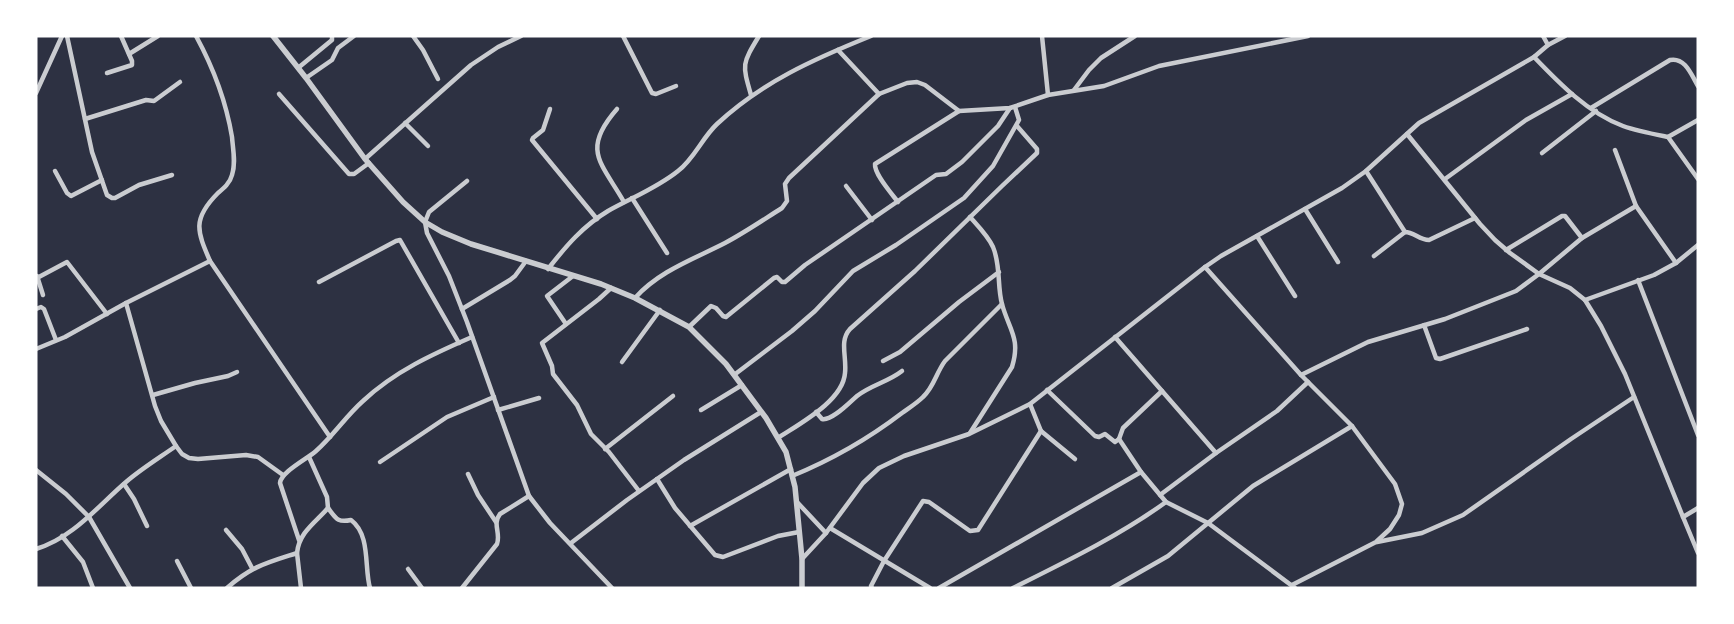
<svg xmlns="http://www.w3.org/2000/svg" width="1734" height="624" font-family="Literata,serif">
<style>
.lines{fill:none;stroke-linecap:round;stroke-linejoin:round}
.minor{stroke:#caccd0;stroke-width:4.5}
.tertiary{stroke:#caccd0;stroke-width:5.5}
</style>
<rect width="100%" height="100%" fill="#2d3142"/>
<g class="lines">
<g class="minor">
<path d="M67,36L92,152L107,195L112,198H115L139,185L172,175"/>
<path d="M196,36C214,69 226,101 232,137C233,150 236,163 232,175C230,183 224,188 218,193C192,219 197,231 210,261L330,437"/>
<path d="M413,36L423,50L438,79"/>
<path d="M623,36L652,93L656,94L676,86"/>
<path d="M1042,36L1048,95"/>
<path d="M1543,36L1548,45"/>
<path d="M838,50L879,94"/>
<path d="M129,54L158,36"/>
<path d="M1534,57C1559,83 1588,113 1623,126C1637,131 1653,134 1668,137L1698,179"/>
<path d="M298,68L332,40V36"/>
<path d="M107,73L132,65V61L121,36"/>
<path d="M306,78L332,60L338,48L354,36"/>
<path d="M1074,90L1089,70L1101,58L1135,36"/>
<path d="M36,93L62,36"/>
<path d="M279,94L349,174H354L369,163"/>
<path d="M751,95C742,64 742,64 759,36"/>
<path d="M1591,108L1670,60C1685,57 1691,74 1698,86"/>
<path d="M550,109L543,130L533,138L532,140L597,219"/>
<path d="M617,109C581,150 601,162 624,202"/>
<path d="M85,119L146,100L154,101L180,82"/>
<path d="M405,123L428,146"/>
<path d="M1407,134L1480,224L1495,240L1510,253L1539,274L1570,288L1585,300L1601,326L1625,374L1683,517"/>
<path d="M1668,137L1698,120"/>
<path d="M1615,150L1636,206L1676,263"/>
<path d="M1542,153L1596,111"/>
<path d="M365,159L471,65L498,47L521,36"/>
<path d="M55,171L67,193L71,196L102,180"/>
<path d="M1366,171L1405,232"/>
<path d="M1445,179L1526,120L1572,94"/>
<path d="M467,181L429,212L425,222L427,233L449,276L467,322L529,496L550,523L612,588"/>
<path d="M846,186L872,220"/>
<path d="M632,198L667,253"/>
<path d="M898,202C892,194 874,174 875,164L959,111"/>
<path d="M1305,209L1338,262"/>
<path d="M970,217C978,226 988,236 993,247C1001,266 997,286 1002,304C1009,330 1021,338 1012,367L970,433"/>
<path d="M1257,236L1295,296"/>
<path d="M1506,250L1562,216H1565L1582,238"/>
<path d="M1374,256L1405,232C1414,232 1419,240 1429,240L1475,218"/>
<path d="M1205,267L1301,375L1352,426L1395,484L1402,504L1399,515L1390,529L1376,542L1292,585"/>
<path d="M548,269C566,246 583,226 608,211C631,198 657,188 678,171C694,159 702,138 717,124C762,82 814,59 871,36"/>
<path d="M37,276L43,295"/>
<path d="M37,278L67,262L107,314"/>
<path d="M1638,280L1698,435"/>
<path d="M319,282L396,241L400,240L459,343"/>
<path d="M611,288L599,299L542,343L552,366L553,374L577,405L591,434L609,452L639,491"/>
<path d="M635,298C659,271 694,259 725,243C744,233 763,220 782,208L787,201L785,184L789,178L879,94L907,83L917,82L925,85L959,111L1010,108L1048,95L1104,86L1159,66L1308,36"/>
<path d="M1585,300L1654,275L1676,263L1698,245"/>
<path d="M126,303L155,406L161,421L176,446L182,454L189,458L198,459L246,455L258,457L283,475"/>
<path d="M36,309L41,307L44,309L56,340"/>
<path d="M462,309L510,280L515,276L526,261"/>
<path d="M566,324L547,296L573,276"/>
<path d="M1424,325L1436,358L1440,359L1527,329"/>
<path d="M689,327L711,306L716,308L723,316L726,317L774,278L777,277L782,282H785L805,265L936,175L946,174L962,162L998,126L1010,108"/>
<path d="M1115,337L1216,453L1160,495"/>
<path d="M36,349L65,337L126,303L210,261"/>
<path d="M883,361L900,352L959,302L999,272"/>
<path d="M622,362L660,310"/>
<path d="M734,375L792,331L815,311L853,271L896,245L964,198L993,166L1019,120L1015,107"/>
<path d="M1301,375L1368,342L1445,319L1516,291L1539,274L1582,238L1636,206"/>
<path d="M1047,390L1095,436L1099,437L1105,434L1115,442L1119,439L1141,472L1166,502L1208,523L1295,588"/>
<path d="M153,395L195,383L228,376L237,372"/>
<path d="M1030,404L1041,431L1075,459"/>
<path d="M498,410L539,398"/>
<path d="M701,410L742,385"/>
<path d="M816,412L822,419C832,421 849,403 857,396C871,385 888,382 902,371"/>
<path d="M778,438C799,424 843,401 845,373C847,357 839,341 850,329L915,271L1002,186L1037,153V149L1017,126"/>
<path d="M1119,439L1123,428L1162,391"/>
<path d="M605,449L673,396"/>
<path d="M1216,453L1277,411L1308,382"/>
<path d="M380,462L447,417L494,397"/>
<path d="M36,470L66,494L89,517L130,588"/>
<path d="M468,474L478,495L496,522"/>
<path d="M792,476C831,460 868,439 902,413C909,408 917,403 923,397C934,387 936,373 945,361L1002,304"/>
<path d="M657,479L675,508L715,555L723,557L778,536L799,532"/>
<path d="M124,484L134,499L147,526"/>
<path d="M797,502L826,533"/>
<path d="M328,508C336,518 337,523 351,520C371,535 364,568 370,588"/>
<path d="M1698,508L1683,517L1698,553"/>
<path d="M690,526L791,469"/>
<path d="M830,528L930,588"/>
<path d="M226,530L242,549L252,568"/>
<path d="M62,536L83,562L93,588"/>
<path d="M299,540L280,483C281,472 307,459 316,451C333,436 346,416 363,401C395,371 433,354 472,337"/>
<path d="M1377,542L1422,533L1463,515L1571,439L1634,397"/>
<path d="M571,543L627,500L684,460L761,412"/>
<path d="M36,549C73,538 98,506 126,482C141,469 159,458 176,446"/>
<path d="M297,553L301,588"/>
<path d="M802,559L826,533L863,483L879,468L904,456L969,434L1030,404L1205,267L1221,256L1342,188L1366,171L1419,123L1534,57L1548,45L1565,36"/>
<path d="M177,561L191,588"/>
<path d="M408,569L422,588"/>
<path d="M227,588C252,566 266,563 297,553C299,532 316,522 328,508L327,497L309,457"/>
<path d="M462,588L497,544C501,533 492,524 500,514L529,496"/>
<path d="M872,588L871,586L884,561L923,501L929,502L970,531L978,530L1041,431"/>
<path d="M939,588L1141,472"/>
<path d="M1013,588C1065,562 1119,536 1166,502"/>
<path d="M1112,588L1168,556L1253,486L1352,426"/>
</g>
<path class="tertiary" d="M273,36L306,78L365,159L403,202L425,222L442,232L471,244L601,284L635,298L689,327L726,364L766,418L786,452L795,487L802,559V588"/>
</g>
<rect width="1734" height="624" fill="none" stroke="#ffffff" stroke-width="75"/>
</svg>
